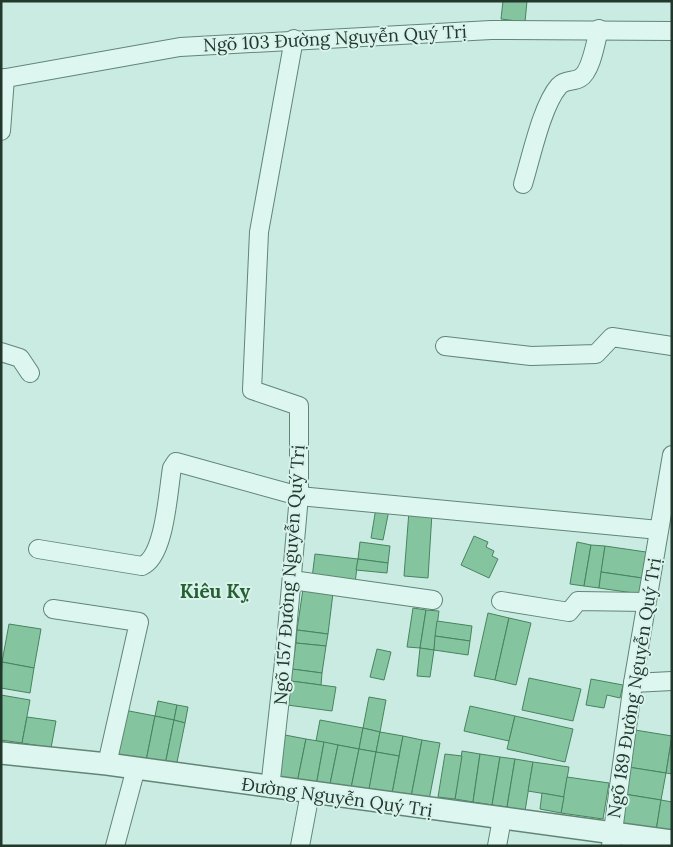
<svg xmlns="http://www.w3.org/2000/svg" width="673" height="847" font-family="Lora,serif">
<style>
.building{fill:#84c5a0;stroke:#488360}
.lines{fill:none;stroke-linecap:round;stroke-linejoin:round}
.minor-casing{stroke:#608675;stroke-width:20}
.tertiary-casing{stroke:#608675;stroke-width:24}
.minor{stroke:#ddf6ef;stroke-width:18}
.tertiary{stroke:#ddf6ef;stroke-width:21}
.labels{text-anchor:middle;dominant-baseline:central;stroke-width:4;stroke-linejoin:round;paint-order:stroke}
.street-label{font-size:18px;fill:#22382d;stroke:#d9f3ec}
.neighbourhood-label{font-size:19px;font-weight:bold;fill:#256033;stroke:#d9f3ec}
</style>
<rect width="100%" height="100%" fill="#caebe2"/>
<g class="building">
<path d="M503,1H527L525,22L501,19Z"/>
<path d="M376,508L389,510L383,540L371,538Z"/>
<path d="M409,511L432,513L428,578L404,576Z"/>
<path d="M474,536L488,542L486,547L494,551L492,556L498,559L489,578L461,565Z"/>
<path d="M360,542L390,546L388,563L358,559Z"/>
<path d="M577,542L591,545L584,586L570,584Z"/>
<path d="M591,545L605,546L599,588L584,586Z"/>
<path d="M605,546L646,552L642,578L601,572Z"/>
<path d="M315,554L358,559L355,583L312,578Z"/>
<path d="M358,559L388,563L387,573L356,570Z"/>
<path d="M601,572L642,578L640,594L599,588Z"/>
<path d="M303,589L333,593L328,634L297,630Z"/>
<path d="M413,608L426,610L420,648L407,647Z"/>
<path d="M426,610L439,611L434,650L420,648Z"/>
<path d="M488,613L509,618L495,680L474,676Z"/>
<path d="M509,618L531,623L516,685L495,680Z"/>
<path d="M437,621L472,626L470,641L435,636Z"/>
<path d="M9,624L41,629L34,668L2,662Z"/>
<path d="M297,630L328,634L326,646L296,643Z"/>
<path d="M435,636L470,641L468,655L434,650Z"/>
<path d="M296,643L326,646L322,673L292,669Z"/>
<path d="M420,648L434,650L430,677L417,676Z"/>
<path d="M377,649L391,652L384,680L370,677Z"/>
<path d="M2,662L34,668L30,693L1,688Z"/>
<path d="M292,669L322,673L321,685L291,681Z"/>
<path d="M529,678L581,689L573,721L522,710Z"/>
<path d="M591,679L623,685L620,698L607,695L604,708L586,705Z"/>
<path d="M291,681L336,687L332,711L287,705Z"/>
<path d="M1,695L30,700L22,743L1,740Z"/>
<path d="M369,697L386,700L380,732L363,728Z"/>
<path d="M158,701L177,705L174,720L155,716Z"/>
<path d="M177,705L188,707L185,723L174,720Z"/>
<path d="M470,706L515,716L509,741L464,731Z"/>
<path d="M124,710L155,716L146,761L115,755Z"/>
<path d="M155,716L174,720L165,765L146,761Z"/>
<path d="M515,716L573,729L565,762L507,749Z"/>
<path d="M27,717L56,721L51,748L22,743Z"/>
<path d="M174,720L185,723L176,767L165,765Z"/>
<path d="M320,720L363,728L359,749L316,741Z"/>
<path d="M363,728L380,732L376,752L359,749Z"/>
<path d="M635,730L672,736L666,773L628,767Z"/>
<path d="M380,732L403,736L399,756L376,752Z"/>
<path d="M285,735L306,739L297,783L277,778Z"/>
<path d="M403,736L422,740L411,797L392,793Z"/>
<path d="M672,736V774L666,773Z"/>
<path d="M306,739L324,742L316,786L297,783Z"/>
<path d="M422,740L440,743L429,800L411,797Z"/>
<path d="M324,742L338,745L329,789L316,786Z"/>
<path d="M338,745L359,749L350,793L329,789Z"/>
<path d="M359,749L376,752L368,796L350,793Z"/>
<path d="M462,751L480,754L473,802L455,799Z"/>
<path d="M376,752L399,756L392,793L369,789Z"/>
<path d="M445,754L462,756L455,799L438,797Z"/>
<path d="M480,754L500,757L492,805L473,802Z"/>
<path d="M500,757L515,759L507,807L492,805Z"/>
<path d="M515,759L533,762L525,811L507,807Z"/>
<path d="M533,762L569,767L564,797L528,791Z"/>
<path d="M628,767L666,773L661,800L624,794Z"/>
<path d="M567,777L609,783L603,819L561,813Z"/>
<path d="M542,793L564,797L561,813L540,809Z"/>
<path d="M624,794L661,800L656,831L619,825Z"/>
<path d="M661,800L672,802V834L656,831Z"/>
</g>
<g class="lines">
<g class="minor-casing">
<g id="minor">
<path d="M1,79L180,47L491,30L672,31"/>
<path d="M1,131L5,78"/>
<path d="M523,184C531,158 542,105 559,86C565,79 574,82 580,78C591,72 596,41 599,29"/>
<path d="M445,346L531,356L596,354L612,337L672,346"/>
<path d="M1,352L20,358L30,373"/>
<path d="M38,549L142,566C165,557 168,491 172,468L176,462L299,496L659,530"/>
<path d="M292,580L433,600"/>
<path d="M501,601L569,612L578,601L646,602"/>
<path d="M53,609L139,622L107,764"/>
<path d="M633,683L672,681"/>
<path d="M270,788L285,653L299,496V406L252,390L259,232L294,39"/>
<path d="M115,846L136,768"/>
<path d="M300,846L310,793"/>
<path d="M497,846L502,819"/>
<path d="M611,846L633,683L672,455"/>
</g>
</g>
<g class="tertiary-casing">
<path id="tertiary" d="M1,753L107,764L672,841"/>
</g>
<use href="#minor" class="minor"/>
<use href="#tertiary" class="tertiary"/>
</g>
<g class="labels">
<g class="street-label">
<text transform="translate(335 38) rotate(-3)">Ngõ 103 Đường Nguyễn Quý Trị</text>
<text transform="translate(289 575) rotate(-86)">Ngõ 157 Đường Nguyễn Quý Trị</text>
<text transform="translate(634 688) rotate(-81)">Ngõ 189 Đường Nguyễn Quý Trị</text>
<text transform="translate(337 797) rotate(8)">Đường Nguyễn Quý Trị</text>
</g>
<g class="neighbourhood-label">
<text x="215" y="591">Kiêu Kỵ</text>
</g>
</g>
<rect width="673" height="847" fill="none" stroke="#22382d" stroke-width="5"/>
</svg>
